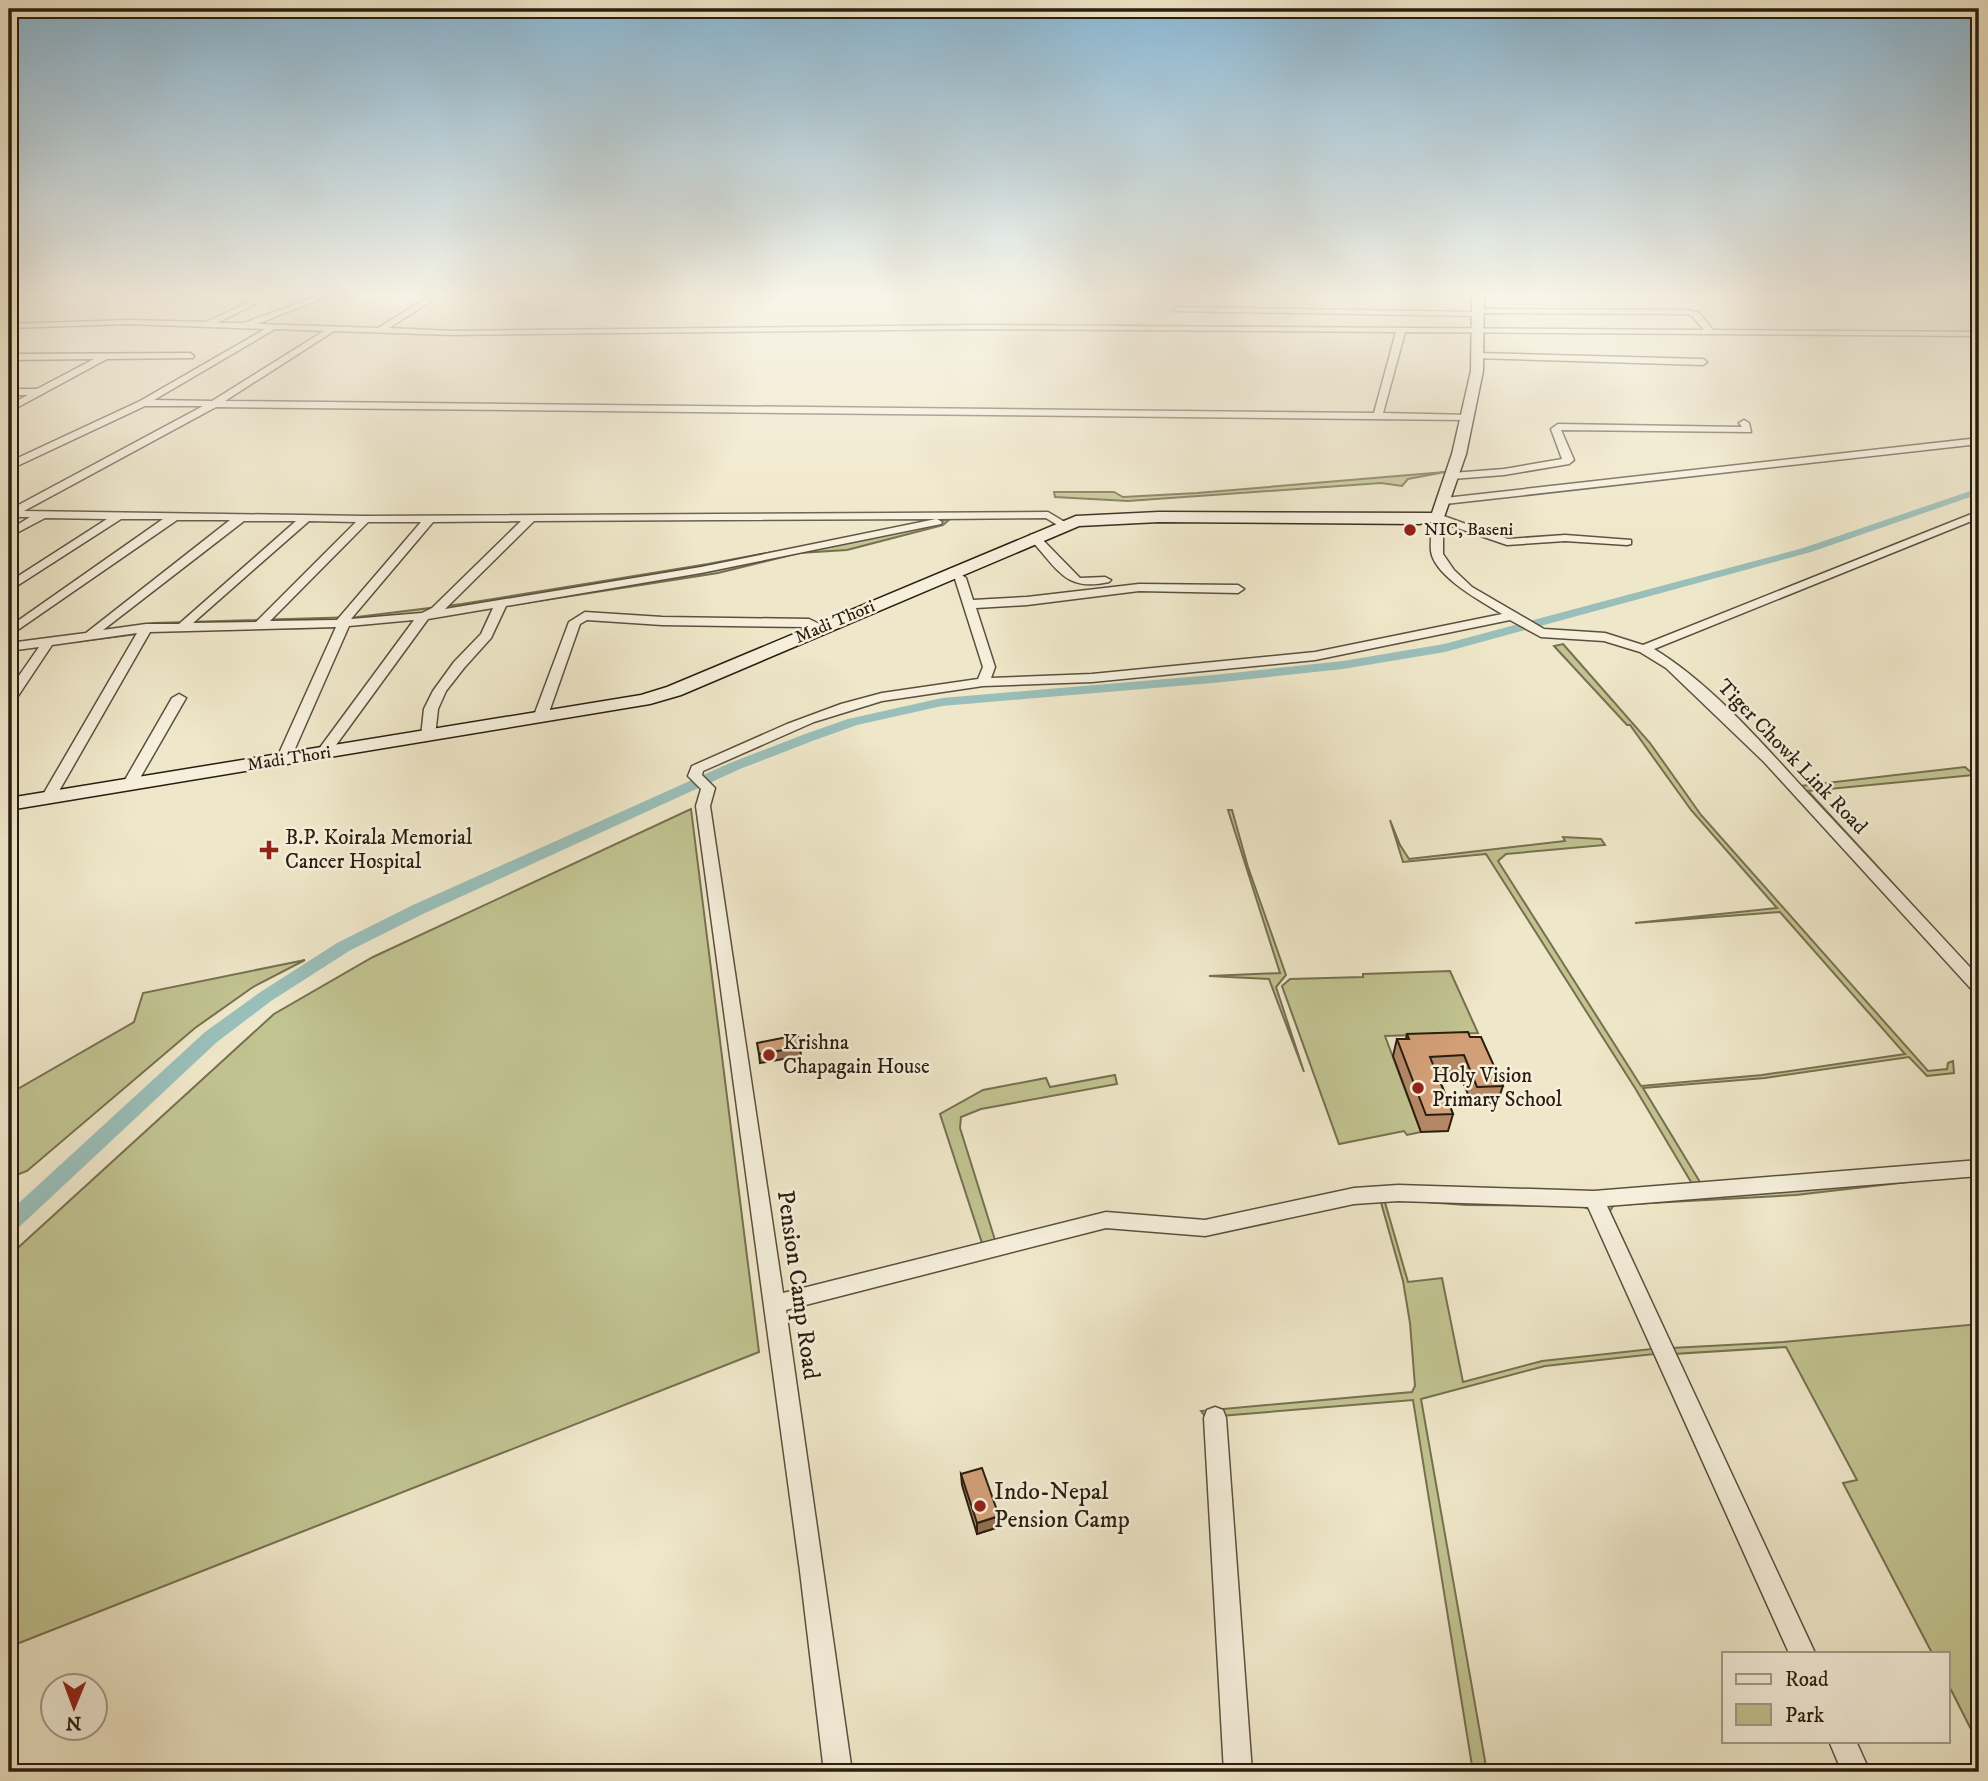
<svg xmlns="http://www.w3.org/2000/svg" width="1988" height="1781" font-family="'IM FELL DW Pica',serif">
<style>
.green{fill:#c1c391;stroke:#767050;stroke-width:2;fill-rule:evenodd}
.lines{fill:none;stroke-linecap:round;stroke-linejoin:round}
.canal{fill:#9abfba;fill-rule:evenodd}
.street-casing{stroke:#5b503e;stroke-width:3}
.secondary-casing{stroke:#2a1d0f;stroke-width:3}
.street{fill:#f5efdc;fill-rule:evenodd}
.secondary{fill:#f5efdc;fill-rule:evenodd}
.wall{fill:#b58966;stroke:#2a1d0f;stroke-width:2}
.shaded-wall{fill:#936f53;stroke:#2a1d0f;stroke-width:2}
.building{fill:#d29f77;stroke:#2a1d0f;stroke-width:2}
.poi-dot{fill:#8f2418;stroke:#f5efdc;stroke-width:2.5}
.labels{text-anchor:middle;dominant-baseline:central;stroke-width:5;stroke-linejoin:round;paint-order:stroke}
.far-poi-label{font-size:18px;fill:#2a1d0f;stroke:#f5efdc;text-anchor:start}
.far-street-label{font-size:18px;fill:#2a1d0f;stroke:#f5efdc}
.street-label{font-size:21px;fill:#2a1d0f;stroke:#f5efdc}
.poi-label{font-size:21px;fill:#2a1d0f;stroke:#f5efdc;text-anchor:start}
.near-street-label{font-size:24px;fill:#2a1d0f;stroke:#f5efdc}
.near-poi-label{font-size:24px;fill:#2a1d0f;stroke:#f5efdc;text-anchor:start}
</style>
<rect width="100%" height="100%" fill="#efe7c9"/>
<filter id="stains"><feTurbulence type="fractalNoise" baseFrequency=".00286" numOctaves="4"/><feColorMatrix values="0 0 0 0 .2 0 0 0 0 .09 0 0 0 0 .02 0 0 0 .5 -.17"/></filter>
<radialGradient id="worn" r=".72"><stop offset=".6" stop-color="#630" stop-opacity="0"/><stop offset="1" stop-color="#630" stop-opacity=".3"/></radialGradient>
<g class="green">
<path d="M1445,472L1408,479L1402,486L1381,483L1128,501L1055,497L1054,492H1114L1123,497L1197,493Z"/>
<path d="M950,519L943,525L847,550L799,553L718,573L429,618L321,628L168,630L75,642L57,638L154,623L357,617L462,604L708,564Z"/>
<path d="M1563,644L1650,743L1701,815L1928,1071L1947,1069L1948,1063L1953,1061L1954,1073L1927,1076L1909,1057L1765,1078L1643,1088L1703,1187H1694L1635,1088L1486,854L1403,862L1390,820L1400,845L1409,859L1565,841L1563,837L1601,839L1605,845L1506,854L1498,861L1641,1086L1762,1075L1905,1054L1780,912L1635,923L1777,908L1691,810L1630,725H1627L1554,646Z"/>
<path d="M1965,767L1974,775L1808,791L1979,977V980L1800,786Z"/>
<path d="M691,809L759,1352L9,1647V1256L274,1014L373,957Z"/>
<path d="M1228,810H1232L1248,867L1286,975L1276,987L1304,1072L1269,979L1209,976L1280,973Z"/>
<path d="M305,960L253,987L195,1028L27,1171L9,1178V1094L134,1022L143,993Z"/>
<path d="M1450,971L1478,1033L1385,1036L1421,1132L1407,1135L1404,1131L1339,1144L1282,986L1290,979L1363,977V974Z"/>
<path d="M1115,1075L1117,1084L981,1109L961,1117L960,1128L995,1240L982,1243L940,1114L983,1090L1046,1078L1050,1087Z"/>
<path d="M1979,1171L1942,1178L1796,1195L1614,1205L1608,1214L1671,1348L1783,1342L1979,1324V1745L1948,1684V1653H1932L1843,1483L1857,1480L1786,1347L1674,1354L1814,1653H1807L1605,1214L1607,1204Z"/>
<path d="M1403,1195L1503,1202L1584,1203L1594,1209L1797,1653H1789L1654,1354L1545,1366L1421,1399L1487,1772H1473L1413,1400L1220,1416L1243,1772H1227L1207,1419L1201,1411L1412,1392L1415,1386L1410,1323L1403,1281L1380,1199L1263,1221L1262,1219L1356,1199ZM1384,1199L1466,1205L1581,1206L1589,1209L1652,1349L1542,1361L1463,1382L1442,1278L1408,1282Z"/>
</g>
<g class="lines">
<path class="canal" d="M1979,488V494L1811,552L1445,652L1343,669L1213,683L942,706L857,725L815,740L740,769L425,913L349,951L271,1001L217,1042L16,1230L9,1232V1212L205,1032L259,993L337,943L413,905L730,763L805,734L848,719L942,698L1213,675L1343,661L1444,644L1803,548Z"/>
<g class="street-casing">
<g id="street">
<path d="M262,296H272L217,323H244L318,296H328L257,324L378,328L430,296H439L389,328L452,331L979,325L1704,330L1693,317L1687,314L1481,313L1477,316L1173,311L1176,307L1473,312L1477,309L1688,310L1699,313L1713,330L1979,332V336L1405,332L1383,413L1471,415L1473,417L1468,420L216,407L24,511L365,516L1048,512L1068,524L1059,526L1046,518L937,519L942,522L941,524L701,573L506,606L491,638L464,668L446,691L438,709L435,736L428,740L421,736L424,709L433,691L454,662L481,634L493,608L428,619L328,756L323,757L316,753L414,620L349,626L290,760L283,764L276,760L336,627L150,632L55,798L53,801H43L41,798L137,633L52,645L14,702L9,703V690L39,647L9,651V643L86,633L230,520H177L9,636V627L163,519H121L9,591V582L107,519L45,518L9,537V530L30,517H9V510L203,406H145L13,468L9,469V462L140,401L265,329L129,324L9,328V324L129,320L206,322ZM275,329L324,331L212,401L154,400ZM979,329L1396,332L1374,413L225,401L334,331L452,335ZM936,519L701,567L445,609L534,521ZM244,521H296L179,624H146L103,630ZM309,521L356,522L256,622L193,623ZM521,521L432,608L422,613L351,619L433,522ZM368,522H421L337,620L270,621Z"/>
<path d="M190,353L194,356L193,358L107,359L9,412V405L28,395H9V389H37L94,359L9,360V354Z"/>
<path d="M1478,353L1703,359L1707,362L1703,365L1475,358V354Z"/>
<path d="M1744,420L1749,423L1751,432L1561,430L1574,460L1569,464L1504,475L1452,479L1447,476L1452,473L1504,469L1562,459L1551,429L1558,424L1742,427L1739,423Z"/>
<path d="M1979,438V444L1445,504L1440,501L1445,498Z"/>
<path d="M1979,511V518L1654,649C1709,682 1762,743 1805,790C1863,852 1921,914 1979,977V993L1973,991L1764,762L1666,668L1640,652L1604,641L1541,637L1510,620L1315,660L1092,682L983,686L882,701L814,722L703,771L702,775L715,788L710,806L783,1293L1106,1212L1205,1220L1354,1188L1398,1185L1594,1191L1979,1160V1176L1607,1206L1815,1653H1789L1588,1207L1398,1201L1354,1204L1205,1236L1106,1228L786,1310L852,1772H824L800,1571L696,806L701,789L688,776L692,766L787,724L841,704L882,693L978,679L983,667L955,579L946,571L952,568L966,578L973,600L1027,597L1139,584L1238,585L1244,589L1238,593L1139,591L1027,605L976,608L995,667L991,678L1092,674L1315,652L1502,614C1482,602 1434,576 1431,551C1430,540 1432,528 1433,517L1438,514L1508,539L1565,535L1631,540V544L1627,545L1565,541L1507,545L1443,523V554L1454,570L1472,587L1544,629L1605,633L1643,645Z"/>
<path d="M1034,534L1038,535L1080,578L1105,577L1111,580L1109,582C1065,592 1058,569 1030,539V535Z"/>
<path d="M585,612L662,617L809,619L828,628L822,632L807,627L662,625L587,620L580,624L547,718L545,721H535L533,718L569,622Z"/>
<path d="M179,694L186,698L136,785L134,788H124L122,785L172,698Z"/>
<path d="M1215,1407L1223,1410L1226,1418L1252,1772H1224L1204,1418L1207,1410Z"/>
<path d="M1829,1741H1856L1870,1772H1842Z"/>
</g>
</g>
<g class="secondary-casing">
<path id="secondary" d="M1472,296H1484L1483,371L1466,454L1443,520L1419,524L1159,522L1079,526L681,695L650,704L9,810V798L641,695L667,687L1076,516L1159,512L1432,513L1452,454L1471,371Z"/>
</g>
<use href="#street" class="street"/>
<use href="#secondary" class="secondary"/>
</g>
<g class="wall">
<path d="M1407,1034L1470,1037L1503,1086L1497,1103L1472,1104L1459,1072L1437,1073L1453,1114L1448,1131L1421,1132L1393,1056L1397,1039H1406Z"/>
<path d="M961,1474L999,1527L977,1534L962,1485Z"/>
</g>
<g class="shaded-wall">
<path d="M800,1047L801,1056L760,1063L759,1054Z"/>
<path d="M999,1516V1527L977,1534V1523Z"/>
</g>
<g class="building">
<path d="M1468,1032L1470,1037H1481L1503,1086L1477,1087L1464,1055L1430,1057L1453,1114L1426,1115L1397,1039H1409L1407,1034Z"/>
<path d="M798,1035L800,1047L759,1054L757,1043Z"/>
<path d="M982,1468L999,1516L977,1523L961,1474Z"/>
</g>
<linearGradient id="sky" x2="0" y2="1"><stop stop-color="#89b8d6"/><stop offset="0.54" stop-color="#f8f4e7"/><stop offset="1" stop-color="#f8f4e7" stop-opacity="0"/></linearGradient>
<rect width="1988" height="545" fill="url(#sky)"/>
<g class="poi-dot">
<circle cx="1410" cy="530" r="7"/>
<path d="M265.5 839.5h7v7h7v7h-7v7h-7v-7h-7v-7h7z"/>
<circle cx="769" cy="1055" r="7"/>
<circle cx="1418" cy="1088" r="7"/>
<circle cx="980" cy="1506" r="7"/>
</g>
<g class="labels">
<g class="far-poi-label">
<text x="1424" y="530">NIC, Baseni</text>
</g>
<g class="far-street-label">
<text transform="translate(835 622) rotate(-23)">Madi Thori</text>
<text transform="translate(289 759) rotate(-9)">Madi Thori</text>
</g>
<g class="street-label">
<text transform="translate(1792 757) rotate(46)">Tiger Chowk Link Road</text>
</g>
<g class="poi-label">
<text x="285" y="838">B.P. Koirala Memorial<tspan x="285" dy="24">Cancer Hospital</tspan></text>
<text x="783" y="1043">Krishna<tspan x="783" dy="24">Chapagain House</tspan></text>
<text x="1432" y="1076">Holy Vision<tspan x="1432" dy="24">Primary School</tspan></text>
</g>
<g class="near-street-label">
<text transform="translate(798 1285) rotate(82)">Pension Camp Road</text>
</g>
<g class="near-poi-label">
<text x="994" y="1492">Indo-Nepal<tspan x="994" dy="28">Pension Camp</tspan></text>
</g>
</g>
<rect width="1988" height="1781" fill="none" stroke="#efe7c9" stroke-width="35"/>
<rect x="10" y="10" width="1967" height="1760" fill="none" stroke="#2a1d0f" stroke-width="3.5"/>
<rect x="18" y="18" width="1953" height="1746" fill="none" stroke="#2a1d0f" stroke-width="2"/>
<rect x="1722" y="1652" width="228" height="91" fill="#f5efdc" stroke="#a49b8a" stroke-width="2"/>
<rect x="1736" y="1674" width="35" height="10" fill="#f5efdc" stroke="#a49b8a" stroke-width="2"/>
<text x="1785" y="1686" font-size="21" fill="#2a1d0f">Road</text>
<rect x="1736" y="1704" width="35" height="21" fill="#c1c391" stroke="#a49b8a" stroke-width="2"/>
<text x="1785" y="1722" font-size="21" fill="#2a1d0f">Park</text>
<g transform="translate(74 1707) rotate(181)"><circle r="33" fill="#f5efdc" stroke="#a49b8a" stroke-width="2"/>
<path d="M0-5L12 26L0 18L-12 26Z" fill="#8f2418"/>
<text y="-10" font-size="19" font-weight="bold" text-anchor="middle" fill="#2a1d0f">N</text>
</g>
<rect width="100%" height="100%" filter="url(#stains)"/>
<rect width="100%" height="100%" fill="url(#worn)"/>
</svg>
